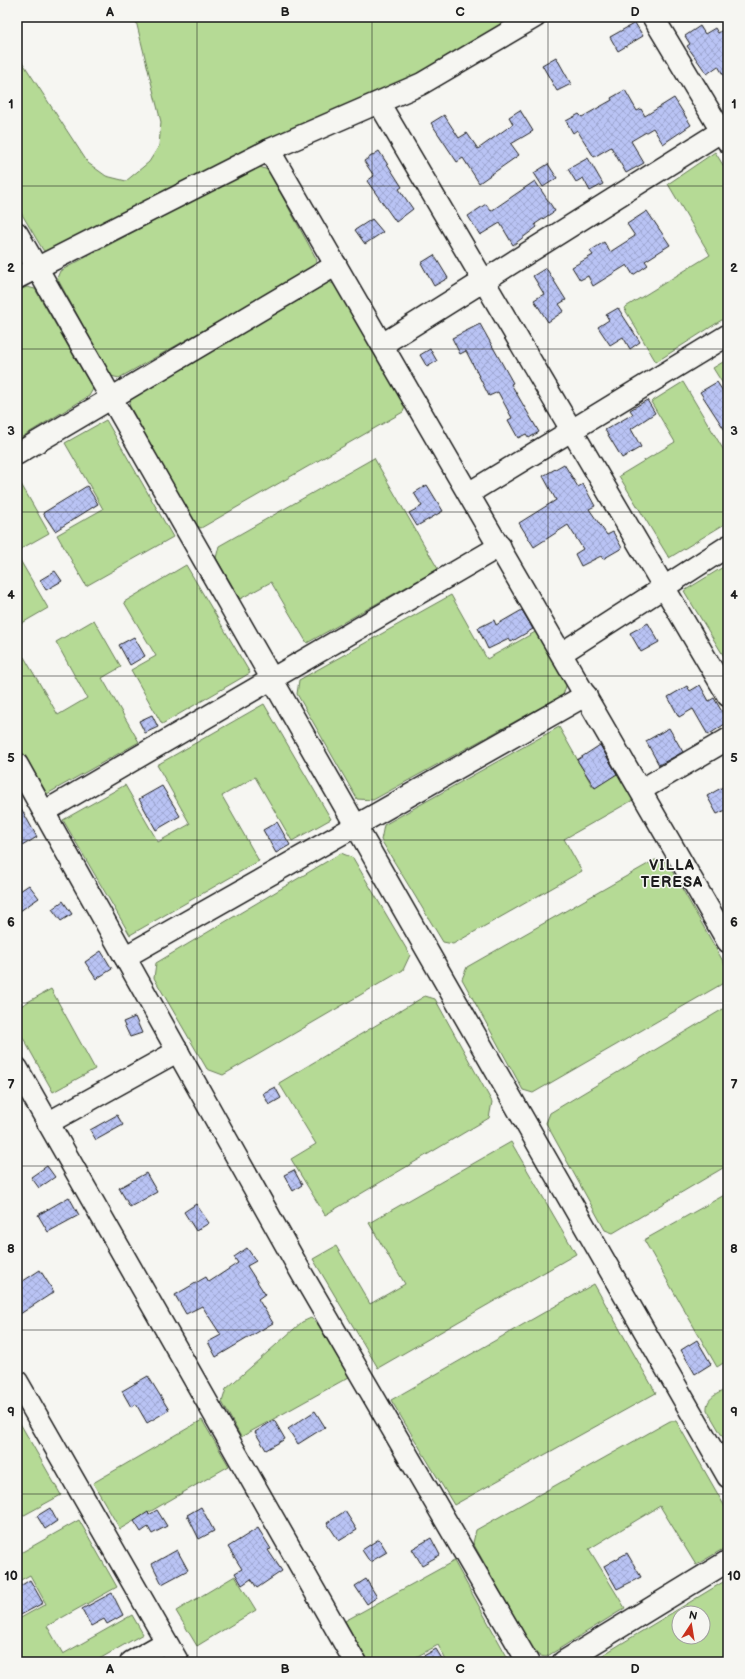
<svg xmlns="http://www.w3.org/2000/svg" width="745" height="1679" font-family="'Balsamiq Sans',sans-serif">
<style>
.green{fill:#b5da95;stroke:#687b58;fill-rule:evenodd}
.building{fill:url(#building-cross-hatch);stroke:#1c1c1c}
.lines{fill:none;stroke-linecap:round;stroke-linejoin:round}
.minor-casing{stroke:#1c1c1c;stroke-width:24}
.minor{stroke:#f6f6f2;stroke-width:21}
.grid{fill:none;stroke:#1c1c1c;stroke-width:1;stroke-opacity:0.55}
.labels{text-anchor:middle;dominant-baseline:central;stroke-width:3;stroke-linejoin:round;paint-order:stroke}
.district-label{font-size:15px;font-weight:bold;letter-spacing:1px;fill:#1c1c1c;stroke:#f6f6f2}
.neatline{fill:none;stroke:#1c1c1c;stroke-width:1.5}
.grid-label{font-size:13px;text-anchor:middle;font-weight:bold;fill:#1c1c1c}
</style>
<defs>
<pattern id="building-cross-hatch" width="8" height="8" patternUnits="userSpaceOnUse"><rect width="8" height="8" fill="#b9c3f4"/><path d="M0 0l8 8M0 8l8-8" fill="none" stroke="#9ea7d1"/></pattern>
</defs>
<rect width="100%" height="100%" fill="#f6f6f2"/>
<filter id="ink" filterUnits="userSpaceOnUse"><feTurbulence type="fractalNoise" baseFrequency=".025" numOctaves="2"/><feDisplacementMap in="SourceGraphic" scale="8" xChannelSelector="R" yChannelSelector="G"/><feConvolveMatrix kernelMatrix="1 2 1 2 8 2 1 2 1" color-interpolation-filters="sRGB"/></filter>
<g filter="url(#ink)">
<g class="green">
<path d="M135,17H503L509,27L435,68L46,252L43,250L17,206V54L88,163L106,176L126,181L149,162L159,146L161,122Z"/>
<path d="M715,152L728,173V316L656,362L624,308L710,255L668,184Z"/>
<path d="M257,166L268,170L317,260L313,268L119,378L111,376L57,278L60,271Z"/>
<path d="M329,282L336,285L406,405L403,412L201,528L195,525L129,405L131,399Z"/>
<path d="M27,287L35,289L93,389L89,396L17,440V291Z"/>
<path d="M728,359V392L713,368Z"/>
<path d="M683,382L726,454L728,453V522L669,558L619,476L675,442L651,402Z"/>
<path d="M106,420L173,537L86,586L57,535L103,509L65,443Z"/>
<path d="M374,458L438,569L307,643L271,582L240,599L216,558L219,546Z"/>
<path d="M17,477L49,533L17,551Z"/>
<path d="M17,555L48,608L17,626Z"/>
<path d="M728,564V663L684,591Z"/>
<path d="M186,565L250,673L162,724L131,670L156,656L124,602Z"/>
<path d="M451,595L487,659L537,631L567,683L563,695L373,800L357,799L297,694L299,680Z"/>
<path d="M94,620L121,667L102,678L139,742L47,794L17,743V661L24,657L58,715L87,698L56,642Z"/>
<path d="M264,704L331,819L292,841L255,777L222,796L259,861L130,935L63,820L125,785L158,842L190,824L157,765Z"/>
<path d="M559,727L593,787L618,773L633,800L564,839L582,871L453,944L443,942L381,840L384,825Z"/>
<path d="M341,853L353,858L410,955L403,970L223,1075L207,1069L154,978L156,963Z"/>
<path d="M655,860L667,862L728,970L727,981L533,1093L523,1090L462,979L467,967Z"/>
<path d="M51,989L95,1069L53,1092L17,1027V1008Z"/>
<path d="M425,996L435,999L492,1102L489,1118L325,1215L291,1159L316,1144L279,1083Z"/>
<path d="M728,1006V1165L613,1233L605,1230L546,1123L550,1113Z"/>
<path d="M511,1142L576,1254L378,1368L313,1259L336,1246L370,1304L405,1284L369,1223Z"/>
<path d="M728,1193V1360L717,1367L644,1240Z"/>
<path d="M594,1284L656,1393L454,1505L391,1400Z"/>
<path d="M311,1318L319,1325L349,1377L241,1437L222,1402L226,1389L302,1322Z"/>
<path d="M728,1388V1446L707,1410C706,1397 718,1394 728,1388Z"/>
<path d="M17,1418L61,1495L17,1519Z"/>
<path d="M202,1420L229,1466L120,1529L93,1483Z"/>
<path d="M670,1421H676L679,1426L728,1512V1546L696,1565L660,1506L589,1549L625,1608L546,1657L540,1656L534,1652L473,1543L476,1530Z"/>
<path d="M79,1520L117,1587L47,1626L63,1654L132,1615L143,1634L94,1662H17V1620L46,1604L30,1575L17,1582V1555Z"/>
<path d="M454,1561L510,1662H447L438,1645L407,1662H368L345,1621Z"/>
<path d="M235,1576L256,1610L197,1646L176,1611Z"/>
<path d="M728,1579V1662H591ZM679,1613H703V1637H679Z"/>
</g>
<g class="building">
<path d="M635,23L643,36L618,51L610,37Z"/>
<path d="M700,26L705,34L715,28L718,33L728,27V83L718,66L707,74L687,46L690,44L685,36Z"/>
<path d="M556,57L571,84L557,91L542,65Z"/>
<path d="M625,90L637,111L641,109L645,116L674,98L691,125L663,144L653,128L631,141L644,163L626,173L611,147L594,157L577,130L573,133L566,121L579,114L582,117L612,100L611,98Z"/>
<path d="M520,110L533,131L511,144L519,155L479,183L463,158L457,162L431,123L444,115L459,138L467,133L478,149L513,124L509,117Z"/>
<path d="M379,151L402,187L399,189L413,209L396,222L367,181L374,176L364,161Z"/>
<path d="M588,158L603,184L590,191L583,178L576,182L568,169Z"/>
<path d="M548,164L557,178L543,187L534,173Z"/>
<path d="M535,181L555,211L535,224L537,227L513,245L500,223L480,235L468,216L486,204L491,211Z"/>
<path d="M647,211L670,245L645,261L648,265L633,275L627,265L593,286L588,276L580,280L572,267L593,255L590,251L604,242L610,252L635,236L627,224Z"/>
<path d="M372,219L383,232L365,244L355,230Z"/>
<path d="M434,255L448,278L434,286L421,263Z"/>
<path d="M546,268L566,300L559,304L564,311L548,322L534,300L544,294L533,276Z"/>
<path d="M618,308L640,342L630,349L623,337L610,345L598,327L609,320L606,315Z"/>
<path d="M480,324L513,383L511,384L539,432L529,438L526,434L518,438L508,420L512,418L498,392L489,396L466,351L460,354L452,338Z"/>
<path d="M430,349L437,361L427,367L420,355Z"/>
<path d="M717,382L728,399V435L700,392Z"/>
<path d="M647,400L655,413L631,429L641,447L622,458L605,430L633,414L630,410Z"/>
<path d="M564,464L578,487L583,484L595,506L589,509L607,535L613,532L622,548L603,559L601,556L581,566L575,554L583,549L568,525L534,547L519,523L556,500L543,476Z"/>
<path d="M427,485L443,511L417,526L409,513L422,506L414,493Z"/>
<path d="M87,486L98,504L55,531L43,513Z"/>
<path d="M55,571L62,581L46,590L40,580Z"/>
<path d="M522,610L533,629L511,642L509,639L488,649L478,628L494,620L496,625Z"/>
<path d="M648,623L659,642L641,652L630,633Z"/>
<path d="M134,637L145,656L130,665L119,645Z"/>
<path d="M700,685L709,701L714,698L728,722L708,735L693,709L679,717L668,697L687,686L690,691Z"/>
<path d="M152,715L158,727L145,733L139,721Z"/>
<path d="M669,728L683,752L659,765L646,741Z"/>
<path d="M600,745L617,774L595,788L577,760Z"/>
<path d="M728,784V809L717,814L707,796Z"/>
<path d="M162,786L180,816L156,830L139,799Z"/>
<path d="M17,801L37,837L17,849Z"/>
<path d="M277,822L290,845L276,853L263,830Z"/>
<path d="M29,885L39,898L17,913V893Z"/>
<path d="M63,901L72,914L61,921L52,909Z"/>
<path d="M101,951L112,969L96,979L85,962Z"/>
<path d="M135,1017L142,1033L130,1037L123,1022Z"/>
<path d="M275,1087L281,1098L269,1105L263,1093Z"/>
<path d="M117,1115L123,1125L96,1140L90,1130Z"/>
<path d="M47,1166L55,1177L39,1188L31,1177Z"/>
<path d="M294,1170L302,1185L293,1191L284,1175Z"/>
<path d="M146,1173L157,1192L130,1207L119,1188Z"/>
<path d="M69,1197L79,1215L48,1232L38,1215Z"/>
<path d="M196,1204L209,1223L196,1231L184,1212Z"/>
<path d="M247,1248L256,1261L247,1266L265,1294L258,1299L273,1323L216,1357L208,1342L221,1335L202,1306L186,1314L175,1295L206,1277L209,1282L238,1263L234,1257Z"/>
<path d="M40,1270L54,1292L17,1316V1285Z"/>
<path d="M697,1340L711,1364L695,1374L681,1350Z"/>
<path d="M148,1376L169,1410L147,1423L136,1404L131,1407L122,1391Z"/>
<path d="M315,1411L325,1427L298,1444L288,1429Z"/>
<path d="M274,1420L285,1439L266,1450L255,1432Z"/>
<path d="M201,1507L214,1531L199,1539L187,1515Z"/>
<path d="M50,1508L57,1521L45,1529L37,1516Z"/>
<path d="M157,1510L167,1526L152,1534L148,1527L141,1532L134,1521L148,1512L149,1515Z"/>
<path d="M345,1511L357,1530L339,1541L327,1523Z"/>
<path d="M258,1528L271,1549L268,1550L282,1571L257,1588L251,1579L242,1585L235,1573L242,1569L228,1547Z"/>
<path d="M431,1538L440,1555L422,1565L412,1549Z"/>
<path d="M379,1539L387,1552L370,1562L362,1550Z"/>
<path d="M177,1550L188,1570L162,1584L152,1564Z"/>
<path d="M627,1553L641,1577L617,1589L604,1566Z"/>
<path d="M366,1579L377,1597L367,1604L355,1586Z"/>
<path d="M30,1580L43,1603L17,1617V1588Z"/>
<path d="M112,1593L123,1615L107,1624L104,1619L91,1626L82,1609Z"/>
<path d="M436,1649L444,1662H413Z"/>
</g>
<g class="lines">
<g class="minor-casing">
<g id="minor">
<path d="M653,17L728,142"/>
<path d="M379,103L728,696"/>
<path d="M269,150L728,942"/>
<path d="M17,233L728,1477"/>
<path d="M17,278L269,150L421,84L535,17"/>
<path d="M383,344L728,127"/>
<path d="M17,454L336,265"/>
<path d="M469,493L728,335"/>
<path d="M562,653L728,546"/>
<path d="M17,764L302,1274L528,1662"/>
<path d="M641,790L728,739"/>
<path d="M44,812L500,546"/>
<path d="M125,957L586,695"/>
<path d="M17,1068L355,1662"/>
<path d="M48,1123L178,1051"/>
<path d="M17,1381L178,1662"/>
<path d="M131,1662L166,1642"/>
<path d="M563,1662L728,1561"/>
</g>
</g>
<use href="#minor" class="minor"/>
</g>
</g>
<path class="grid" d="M197,17V1662M372,17V1662M548,17V1662M17,186H728M17,349H728M17,512H728M17,676H728M17,840H728M17,1003H728M17,1166H728M17,1330H728M17,1494H728"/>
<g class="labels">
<g class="district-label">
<text x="672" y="865">VILLA<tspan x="672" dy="17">TERESA</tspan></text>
</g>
</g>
<rect width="745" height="1679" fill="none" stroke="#f6f6f2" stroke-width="44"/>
<g transform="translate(691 1625) rotate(12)"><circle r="19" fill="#f6f6f2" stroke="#9f9f9c"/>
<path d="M0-3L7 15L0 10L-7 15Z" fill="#c8321e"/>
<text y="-6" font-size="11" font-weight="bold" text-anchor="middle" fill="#1c1c1c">N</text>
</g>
<rect x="22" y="22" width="701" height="1635" class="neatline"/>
<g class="grid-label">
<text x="110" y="16">A</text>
<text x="285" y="16">B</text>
<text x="460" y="16">C</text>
<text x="635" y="16">D</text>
<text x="11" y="108">1</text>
<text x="734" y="108">1</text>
<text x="11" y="272">2</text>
<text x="734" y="272">2</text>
<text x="11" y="435">3</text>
<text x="734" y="435">3</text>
<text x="11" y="599">4</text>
<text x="734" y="599">4</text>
<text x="11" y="762">5</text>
<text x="734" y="762">5</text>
<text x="11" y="926">6</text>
<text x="734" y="926">6</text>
<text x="11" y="1089">7</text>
<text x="734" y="1089">7</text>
<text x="11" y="1253">8</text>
<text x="734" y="1253">8</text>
<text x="11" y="1416">9</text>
<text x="734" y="1416">9</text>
<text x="11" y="1580">10</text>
<text x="734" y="1580">10</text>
<text x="110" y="1673">A</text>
<text x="285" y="1673">B</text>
<text x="460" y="1673">C</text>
<text x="635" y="1673">D</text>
</g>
</svg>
